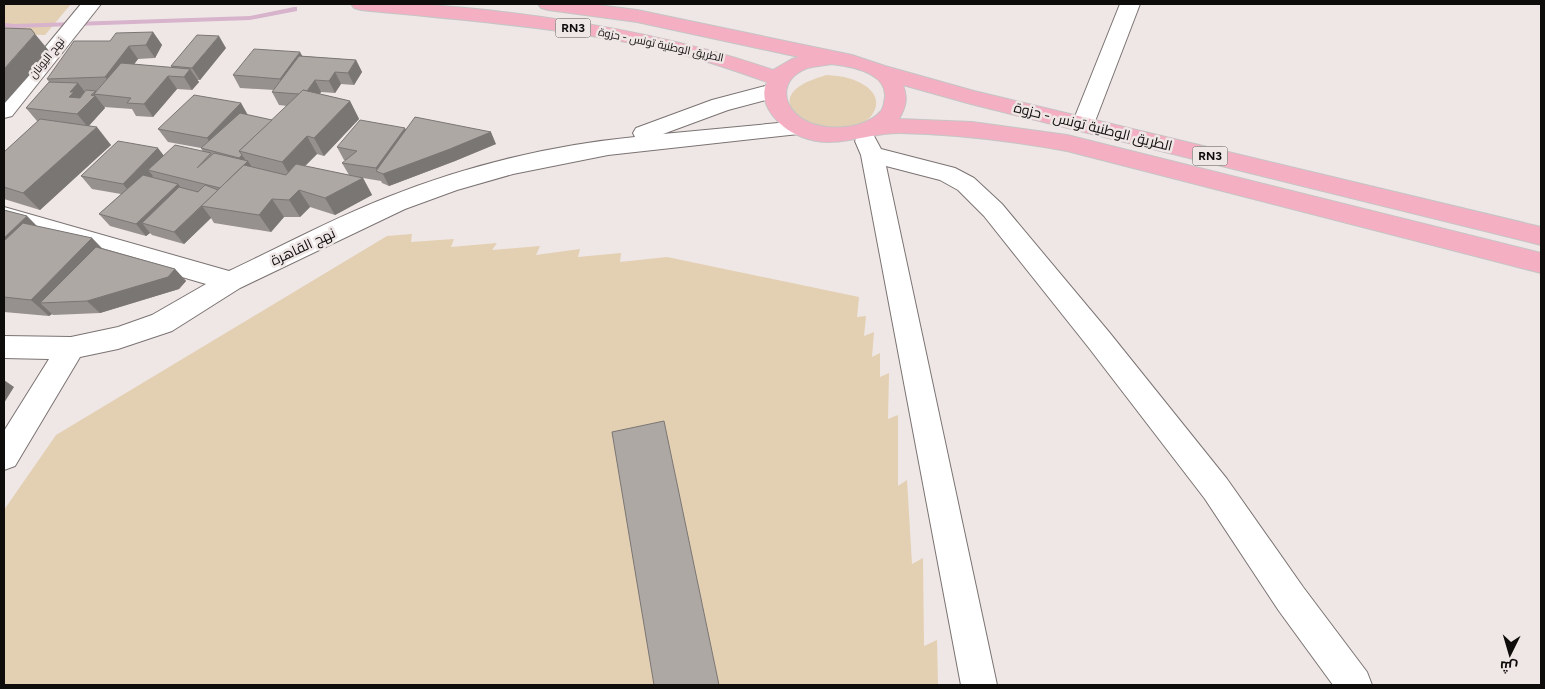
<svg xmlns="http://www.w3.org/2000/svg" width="1545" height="689" font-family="Figtree,Cairo,sans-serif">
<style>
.green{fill:#e3cfb1}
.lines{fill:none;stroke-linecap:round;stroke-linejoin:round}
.stream{fill:#d7b3cc;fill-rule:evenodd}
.minor-casing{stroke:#7a7372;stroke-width:2}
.major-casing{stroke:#c5c5c5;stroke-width:2}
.minor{fill:#fff;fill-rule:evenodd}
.major{fill:#f4afc3;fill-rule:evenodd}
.wall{fill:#96908e}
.shaded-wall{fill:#7a7674}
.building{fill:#aea8a5;stroke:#7a7674}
.labels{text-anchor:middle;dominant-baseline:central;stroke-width:5;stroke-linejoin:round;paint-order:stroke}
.far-street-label{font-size:11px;fill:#0f0d0c;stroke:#efe7e6}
.shield{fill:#efe7e6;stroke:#524e4d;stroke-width:1}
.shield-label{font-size:12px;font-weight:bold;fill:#0f0d0c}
.street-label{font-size:14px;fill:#0f0d0c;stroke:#efe7e6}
</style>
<rect width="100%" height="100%" fill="#efe7e6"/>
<g class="green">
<path d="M4,4H71L45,35L4,34Z"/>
<path d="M827,75C841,76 855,78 867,87C890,105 865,129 844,130C838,131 831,128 825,127C816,125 807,125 800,119C773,94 805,81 827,75Z"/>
<path d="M412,234L411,242L454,239L451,247L497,243L492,250L540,246L536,255L580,249L578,257L621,253L620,262L667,257L859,297L857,317L866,316L864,336L874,332L872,357L880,353V377L889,373L888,419L898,415V486L907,480L912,564L923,558L924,646L937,640L938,685H4V510L56,435L387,236Z"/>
</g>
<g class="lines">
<path class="stream" d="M294,7H297V11L250,20L15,28L4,27V23L15,24L250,16Z"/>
<g class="minor-casing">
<g id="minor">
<path d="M81,4H101L12,116L4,118V97Z"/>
<path d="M1120,4H1140L1094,124L1091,129L1083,131L1075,129L1072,124Z"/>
<path d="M773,84L781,86L784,91L781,96L728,110L663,134L800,121L808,123L811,128L808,133L608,155L513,174L457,190L405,209L240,288L172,331L118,349L80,357L15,466L4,470V431L49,359L4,358V336L71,337L118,327L152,315L206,284L4,225V207L229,271C282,246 334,218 388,197C466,166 552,145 635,137L633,133L636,128L712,100Z"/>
<path d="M866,133L874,136L881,149L955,168L974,178L1002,204L1109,332L1227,479L1303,587L1367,672L1372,685H1333L1279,611L1205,499L1089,348L984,216L958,190L940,180L886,166L997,685H961L861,155L855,141L858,136Z"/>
</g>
</g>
<g class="major-casing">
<path id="major" d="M351,4C399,1 448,6 495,11C590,22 683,39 773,70L792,59L799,57L637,22L548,10L541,8L538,4H590L637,10L852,55L885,66L974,91L1541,227V245L971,104L903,85C908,98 906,107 899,119L972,122L1067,135L1541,253V273L1067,151C1012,141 956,134 899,133C866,133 835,150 802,137C781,129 756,105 767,82C736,71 705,60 673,52C571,28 465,20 361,10L354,8ZM831,64C849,66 887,72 885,97C884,102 884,107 881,111C863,132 815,133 796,114C780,98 784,78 805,69C812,66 823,66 831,64Z"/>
</g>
<use href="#minor" class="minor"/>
<use href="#major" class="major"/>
</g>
<g class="wall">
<path d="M153,32L162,45L155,58L138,59L134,64L172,68L171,66L226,48L200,80H197L199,82L192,90L177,89L153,117L136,116L132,109L104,107L103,106L105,108L88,126L111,145L40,210L4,199V152L38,121H37L26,108L49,82L47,79L110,41Z"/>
<path d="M302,56L356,60L362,72L354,85L341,84L335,93L321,92L320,94L350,101L359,119L324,156L317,154L305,166L349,175L342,163L346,160H344L337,147L406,129L496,144L455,161L389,186L382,183L381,181L363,178L372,195L335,215L310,207L300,217H284L271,232L214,223L211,218L184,244L152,235L150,233L146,236L110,226L99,214L121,194L92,189L81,176L164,156L203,152L201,148L168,142L158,129L241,103L248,115L272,120L287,106L279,105L272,92L274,90L240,88L233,75Z"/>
<path d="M4,210L27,216L36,226L92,238L102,248L175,269L186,281L179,289L100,313L53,315L52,314L49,316L4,312Z"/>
</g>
<g class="shaded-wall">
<path d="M153,32L162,45L155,58L146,45Z"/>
<path d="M35,34L50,52L4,104V69Z"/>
<path d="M219,36L226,48L200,80L192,68Z"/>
<path d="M129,46L138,59L115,90L105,77Z"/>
<path d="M300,52L307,64L287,91L280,79Z"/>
<path d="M356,60L362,72L354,85L348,73Z"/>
<path d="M190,69L199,82L192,90L184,77Z"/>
<path d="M335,72L341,84L335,93L329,81Z"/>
<path d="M168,76L177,89L153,117L144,104Z"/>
<path d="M315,80L321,92L311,107L304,95Z"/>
<path d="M78,83L88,96L83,102L69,97L70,92Z"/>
<path d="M96,91L99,95L94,94L105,108L88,127L77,114Z"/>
<path d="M350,101L359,119L324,156L314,138Z"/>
<path d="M241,103L248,116L216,151L207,138Z"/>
<path d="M97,127L111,145L40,210L23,193Z"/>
<path d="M405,128L411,141L491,132L496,144L455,161L389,186L383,174L377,171L376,168Z"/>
<path d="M307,136L317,154L292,179L282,162Z"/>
<path d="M158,148L168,161L148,170L153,176L133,196L123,184Z"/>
<path d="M242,155L247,162L248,161L256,174L244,165L239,158Z"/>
<path d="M363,178L372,195L335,215L325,198Z"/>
<path d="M178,184L188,197L142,223L150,233L146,236L136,224Z"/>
<path d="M299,190L310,207L300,217L289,200Z"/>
<path d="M272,199L284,217L271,232L259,215Z"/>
<path d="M202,206L211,218L184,244L174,232Z"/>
<path d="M27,216L44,233L4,273V238Z"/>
<path d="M92,238L108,255L40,303L52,314L49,316L31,300Z"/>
<path d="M175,269L186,281L179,289L100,313L87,301Z"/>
<path d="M4,380L14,387L4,403Z"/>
</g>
<g class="building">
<path d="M4,28L31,29L35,34L4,69Z"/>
<path d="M153,32L146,45L129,46L105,77L47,79L74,41H110L116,33Z"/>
<path d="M197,35L219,36L192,68L171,66Z"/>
<path d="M254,49L300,52L280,79L233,75Z"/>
<path d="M299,56L356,60L348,73L335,72L329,81L315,80L307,91L303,90L299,94L272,92Z"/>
<path d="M121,63L190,69L184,77L168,76L144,104L127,103L131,98L94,94Z"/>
<path d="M49,82L78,83L70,92H74L69,97L80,98L86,90L96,91L91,95L95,96L77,114L26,108Z"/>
<path d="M303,90L350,101L314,138L307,136L282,162L239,151Z"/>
<path d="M194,95L241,103L207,138L158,129Z"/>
<path d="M240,113L272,120L239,151L242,155L239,158L201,148Z"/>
<path d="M415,117L491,132L450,149L383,174L376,171Z"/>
<path d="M40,119L97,127L23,193L4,187V152Z"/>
<path d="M360,120L405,128L376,168L342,163L357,151L337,147Z"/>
<path d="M118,141L158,148L123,184L81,176Z"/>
<path d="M175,145L211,153L197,168L214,153L248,161L220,188L148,170Z"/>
<path d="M296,164L363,178L325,198L299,190L289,200L272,199L259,215L201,206L244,165L286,175Z"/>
<path d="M143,175L178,184L136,224L99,214Z"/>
<path d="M205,185L218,190L174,232L142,223L179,187L198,192Z"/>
<path d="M4,210L27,216L4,238Z"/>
<path d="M23,223L92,238L31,300L4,297V241Z"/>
<path d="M96,247L175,269L168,277L87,301L40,303Z"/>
<path d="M664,421L719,685H654L612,432Z"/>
</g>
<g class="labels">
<g class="far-street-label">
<text transform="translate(661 45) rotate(12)">الطريق الوطنية تونس - حزوة</text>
<text transform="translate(47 58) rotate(-51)">نهج اليونان</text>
</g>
<g class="shield">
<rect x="555.5" y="18.5" width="35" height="19" rx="4"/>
<rect x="1192.5" y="146.5" width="35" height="19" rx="4"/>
</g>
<g class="shield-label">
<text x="573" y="28">RN3</text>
<text x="1210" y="156">RN3</text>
</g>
<g class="street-label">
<text transform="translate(1093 127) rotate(14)">الطريق الوطنية تونس - حزوة</text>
<text transform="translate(303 247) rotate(-25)">نهج القاهرة</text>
</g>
</g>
<rect width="1545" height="689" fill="none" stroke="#0f0d0c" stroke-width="10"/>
<g transform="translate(1510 654) rotate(185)" stroke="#efe7e6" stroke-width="4" paint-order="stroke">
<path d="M0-4L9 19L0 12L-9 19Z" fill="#0f0d0c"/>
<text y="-8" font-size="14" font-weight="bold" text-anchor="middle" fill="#0f0d0c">ش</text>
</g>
</svg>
